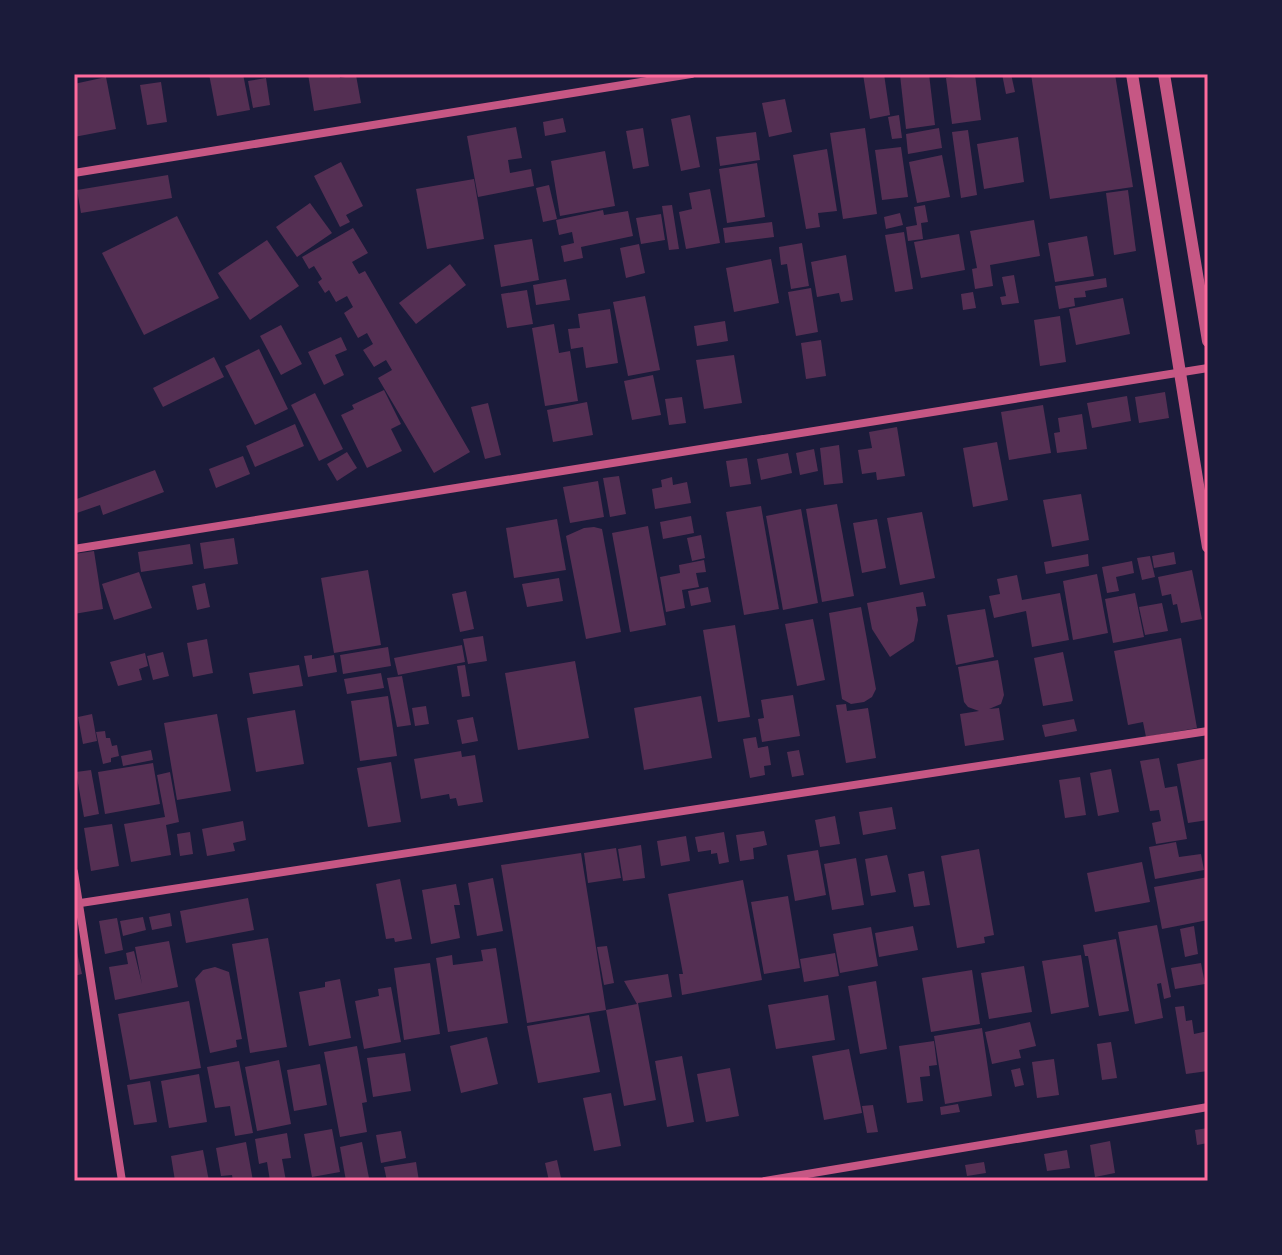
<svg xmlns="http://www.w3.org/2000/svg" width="1282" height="1255" font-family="Rubik,sans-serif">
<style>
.building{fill:#542f53}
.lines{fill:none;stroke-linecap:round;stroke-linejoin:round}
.minor{stroke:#c65784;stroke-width:8}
.tertiary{stroke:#c65784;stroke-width:12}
.neatline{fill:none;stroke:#ff6b9d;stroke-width:3}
</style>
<rect width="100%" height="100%" fill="#1b1b3a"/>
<g class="building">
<path d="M209,74H243L250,110L217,116Z"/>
<path d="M308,74H339L340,78L356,75L361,103L314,111Z"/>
<path d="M863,74H884L890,115L870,119Z"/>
<path d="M929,74L935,125L906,129L900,75Z"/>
<path d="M1002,74H1011L1015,92L1006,94Z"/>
<path d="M1031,74H1115L1133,187L1050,199Z"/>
<path d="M975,75L981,120L952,124L946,78Z"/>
<path d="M106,77L116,129L74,137V84Z"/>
<path d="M266,78L270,105L253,108L248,81Z"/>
<path d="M161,82L167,122L147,125L140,85Z"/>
<path d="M785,99L792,132L769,137L762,103Z"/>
<path d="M690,115L700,167L681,171L671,119Z"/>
<path d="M899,115L902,138L892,139L888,117Z"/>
<path d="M563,118L566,132L545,136L543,122Z"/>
<path d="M516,127L522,158L508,160L510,173L531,169L534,186L478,197L467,136Z"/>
<path d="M643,128L649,166L633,169L626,131Z"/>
<path d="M865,128L877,214L843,219L830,133Z"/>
<path d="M939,128L942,148L908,154L906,134Z"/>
<path d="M968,130L977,195L961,198L952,132Z"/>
<path d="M756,132L760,160L720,166L716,137Z"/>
<path d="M1018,137L1024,182L984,189L977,144Z"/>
<path d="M901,147L908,197L882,200L875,150Z"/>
<path d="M827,149L837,211L818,213L820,227L806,229L793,155Z"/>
<path d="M605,151L615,206L560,216L551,161Z"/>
<path d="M942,155L950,197L917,203L909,162Z"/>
<path d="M341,162L363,206L346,215L350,222L340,227L314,176Z"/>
<path d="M757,163L765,217L727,223L719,169Z"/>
<path d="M168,175L172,198L81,213L77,190Z"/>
<path d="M474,179L484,239L427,249L416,189Z"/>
<path d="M549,185L557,219L543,222L536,188Z"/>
<path d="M710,189L720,243L686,249L679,212L692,209L689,193Z"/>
<path d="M1128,190L1136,251L1114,255L1106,193Z"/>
<path d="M310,203L332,233L297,257L276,227Z"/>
<path d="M672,205L679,249L669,250L662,206Z"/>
<path d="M925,205L928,222L921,223L923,239L908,241L906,227L917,225L914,207Z"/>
<path d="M603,210L604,215L628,211L633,236L581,247L583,258L564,262L561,246L574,243L572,232L559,235L556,220Z"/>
<path d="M900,213L903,225L886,229L884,217Z"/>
<path d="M661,214L665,240L641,244L636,218Z"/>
<path d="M177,216L219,298L144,335L102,253Z"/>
<path d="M1034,220L1040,256L990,265L993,286L975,289L972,269L977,268L970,231Z"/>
<path d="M772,222L774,237L725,243L723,228Z"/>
<path d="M353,228L368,253L352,262L359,274L365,271L470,452L434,473L378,378L392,370L386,360L374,367L363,350L373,344L367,333L358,338L344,313L353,307L347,296L336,302L329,290L325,293L318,282L322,279L314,266L309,269L302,257Z"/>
<path d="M904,232L913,289L895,292L885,235Z"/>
<path d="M959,234L965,270L921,278L914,242Z"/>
<path d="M1087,236L1094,276L1055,282L1048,243Z"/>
<path d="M532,239L539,280L501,287L494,245Z"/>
<path d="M267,240L299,286L250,320L218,273Z"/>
<path d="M802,243L809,286L791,289L787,264L781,265L779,247Z"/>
<path d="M639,244L645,273L626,278L620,248Z"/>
<path d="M846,255L853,300L841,302L839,293L817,297L811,262Z"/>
<path d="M771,259L779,303L734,312L726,268Z"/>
<path d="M450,264L466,285L416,324L399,303Z"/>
<path d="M1014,275L1019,303L1002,305L1000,297L1006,296L1002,277Z"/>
<path d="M1106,278L1107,287L1085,291L1086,297L1074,298L1075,306L1059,309L1055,286Z"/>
<path d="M566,279L570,300L536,305L533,285Z"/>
<path d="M811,288L818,332L796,336L788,292Z"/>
<path d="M527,290L533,324L507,328L501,294Z"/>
<path d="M973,292L976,308L963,310L961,294Z"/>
<path d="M645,296L660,370L628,376L613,302Z"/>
<path d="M1123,298L1130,334L1076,345L1069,309Z"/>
<path d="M610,309L618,363L586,368L583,347L571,349L568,329L580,328L578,314Z"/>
<path d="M1060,316L1066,362L1040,366L1034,320Z"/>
<path d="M725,321L728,341L697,346L694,326Z"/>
<path d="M554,324L559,353L570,351L578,401L545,406L532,328Z"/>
<path d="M281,325L302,364L281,375L260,336Z"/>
<path d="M341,337L347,350L335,355L344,375L324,385L308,352Z"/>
<path d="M821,340L826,376L806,379L801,343Z"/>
<path d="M259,349L288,409L255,425L225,366Z"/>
<path d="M734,355L742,403L704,409L696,360Z"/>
<path d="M214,357L224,377L163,407L153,388Z"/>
<path d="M653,375L661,415L632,420L624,381Z"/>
<path d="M384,390L401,424L391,429L402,451L367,468L341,415L354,409L352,405Z"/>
<path d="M1165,392L1169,418L1139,423L1135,397Z"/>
<path d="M315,393L343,449L319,461L291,405Z"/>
<path d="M1127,396L1131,421L1092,428L1087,403Z"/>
<path d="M682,397L686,423L669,425L665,399Z"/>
<path d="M587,402L593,435L553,442L547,410Z"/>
<path d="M488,403L501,455L485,459L471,407Z"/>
<path d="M1043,405L1051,453L1009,460L1001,412Z"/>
<path d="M1082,414L1087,449L1057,453L1054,433L1060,432L1058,418Z"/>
<path d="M295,424L304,446L255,467L246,446Z"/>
<path d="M897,427L905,476L877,480L876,472L862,474L858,450L872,448L869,432Z"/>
<path d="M997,442L1008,500L973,507L963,448Z"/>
<path d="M839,445L843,483L824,485L820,448Z"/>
<path d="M814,449L818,471L800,475L796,453Z"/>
<path d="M347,452L357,468L337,481L327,464Z"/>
<path d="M788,453L792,473L761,480L757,459Z"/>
<path d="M243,456L250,474L216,488L209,469Z"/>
<path d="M747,458L751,484L730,487L726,461Z"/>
<path d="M155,470L164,492L103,515L100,505L74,514V500Z"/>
<path d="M619,476L626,514L610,517L603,478Z"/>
<path d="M672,477L673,485L687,482L691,503L655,509L652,489L662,487L661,480Z"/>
<path d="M598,481L604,517L570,523L563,487Z"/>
<path d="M1081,494L1089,540L1052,547L1043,500Z"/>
<path d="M837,504L854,596L822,602L806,509Z"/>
<path d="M761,506L779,609L744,615L726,512Z"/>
<path d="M801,509L818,603L783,610L766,516Z"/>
<path d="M922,512L935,578L900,585L887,518Z"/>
<path d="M691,516L694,533L663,539L660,522Z"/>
<path d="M557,519L566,570L514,578L506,528Z"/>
<path d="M877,519L886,568L862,573L853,523Z"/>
<path d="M648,526L666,625L630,632L612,533Z"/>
<path d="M594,527L602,529L621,632L586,639L566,536L584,528Z"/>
<path d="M701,535L705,558L692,561L687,538Z"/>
<path d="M234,538L238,564L204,569L200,543Z"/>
<path d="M190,544L193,564L141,572L138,552Z"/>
<path d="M94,551L103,609L74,614V554Z"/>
<path d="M1174,552L1176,564L1154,568L1152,556Z"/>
<path d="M1088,554L1089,566L1046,574L1044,562Z"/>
<path d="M1150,556L1155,577L1142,580L1137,558Z"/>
<path d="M704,560L706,572L696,573L699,587L682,590L685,608L666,612L660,577L680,573L679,565Z"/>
<path d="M1132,561L1134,573L1116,577L1119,591L1107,593L1102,567Z"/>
<path d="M368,570L381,645L334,653L321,578Z"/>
<path d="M1192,570L1202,619L1181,623L1177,604L1173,605L1171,594L1162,596L1158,577Z"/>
<path d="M139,572L152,608L114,620L102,584Z"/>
<path d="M1097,574L1108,633L1073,640L1063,581Z"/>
<path d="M1017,575L1022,600L1060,593L1069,640L1032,647L1026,611L994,618L989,596L1000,594L997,579Z"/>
<path d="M559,578L563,601L527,607L522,584Z"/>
<path d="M205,583L210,607L197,610L192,586Z"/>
<path d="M708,587L711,602L691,606L688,591Z"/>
<path d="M466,591L474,629L460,632L452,594Z"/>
<path d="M923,592L926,606L916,607L918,620L914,641L890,657L872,629L867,603Z"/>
<path d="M1135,593L1144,637L1113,643L1105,599Z"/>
<path d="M1162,603L1168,631L1145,635L1139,607Z"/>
<path d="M861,607L876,689L872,697L864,702L851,704L842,699L829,613Z"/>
<path d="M985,609L994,657L956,665L947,615Z"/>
<path d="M813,619L825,680L797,686L785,624Z"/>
<path d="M735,625L750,717L718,722L703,630Z"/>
<path d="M483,636L487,661L468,664L463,639Z"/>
<path d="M1181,638L1197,728L1146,737L1143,722L1128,725L1114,651Z"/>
<path d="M207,639L213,673L193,677L187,643Z"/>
<path d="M462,645L465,662L398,675L394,658Z"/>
<path d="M388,647L391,666L343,674L340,655Z"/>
<path d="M163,652L169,676L153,680L147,656Z"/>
<path d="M1063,652L1073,701L1043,706L1034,658Z"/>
<path d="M145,653L148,666L139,669L142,680L118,686L110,662Z"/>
<path d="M312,655V659L334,655L337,672L308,677L304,656Z"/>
<path d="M998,660L1004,695L1001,704L989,709L999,708L1004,740L965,746L960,714L979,711L968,707L964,702L958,667Z"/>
<path d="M575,661L589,738L518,750L505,673Z"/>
<path d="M299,665L303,686L253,694L249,673Z"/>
<path d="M465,665L470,696L462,697L457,666Z"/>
<path d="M381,673L384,688L347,694L344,679Z"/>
<path d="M402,676L411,725L397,727L387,678Z"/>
<path d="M793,695L800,736L762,742L758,719L764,718L761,700Z"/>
<path d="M388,696L397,756L360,761L351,701Z"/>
<path d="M701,696L712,758L644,770L634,708Z"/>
<path d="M846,704L847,711L868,708L876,758L846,763L836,705Z"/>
<path d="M426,706L429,724L415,726L412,708Z"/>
<path d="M295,710L304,764L256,772L247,718Z"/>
<path d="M92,714L97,741L83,744L78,717Z"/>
<path d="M217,714L231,791L177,800L164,723Z"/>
<path d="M473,717L478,741L462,744L457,720Z"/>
<path d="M1074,719L1077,731L1045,737L1042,725Z"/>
<path d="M105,731L106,738H110L112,746L117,745L119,756L111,758V762L103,764L96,732Z"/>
<path d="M756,737L758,748L768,746L771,765L764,766L765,775L750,778L743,739Z"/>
<path d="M151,750L153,760L123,766L121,756Z"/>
<path d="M799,750L804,775L792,777L787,752Z"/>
<path d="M461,751L462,757L475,755L483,802L458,806L456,798L450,799L449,794L421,799L414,759Z"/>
<path d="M1159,758L1165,788L1177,786L1187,839L1156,844L1152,823L1161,821L1159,810L1150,811L1140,761Z"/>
<path d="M1208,758V820L1188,823L1177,764Z"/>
<path d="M391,762L401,822L368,827L357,768Z"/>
<path d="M153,763L160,804L105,814L98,772Z"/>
<path d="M1111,769L1119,812L1098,816L1090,773Z"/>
<path d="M91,770L99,814L84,817L76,772Z"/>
<path d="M170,772L179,822L166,825L171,855L131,862L124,824L165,817L157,775Z"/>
<path d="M1080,777L1086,815L1065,818L1059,780Z"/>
<path d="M892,807L896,829L863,835L859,812Z"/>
<path d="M835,816L840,844L820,847L815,820Z"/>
<path d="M243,821L246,840L233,843L235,851L207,856L202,829Z"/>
<path d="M112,824L119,866L91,871L84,828Z"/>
<path d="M764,831L767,845L753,848L754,859L740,861L736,835Z"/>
<path d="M190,832L193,854L180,856L177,834Z"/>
<path d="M724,832L729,862L719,864L717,853L711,854V850L698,852L695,837Z"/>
<path d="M686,836L690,861L661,866L657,841Z"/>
<path d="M1176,842L1179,857L1201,854L1204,870L1155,879L1149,847Z"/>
<path d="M641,845L645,878L623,881L618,849Z"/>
<path d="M616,848L621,878L588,883L584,853Z"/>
<path d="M979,849L994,935L984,937L985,943L957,948L941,856Z"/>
<path d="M818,850L826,895L795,901L787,855Z"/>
<path d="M581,853L606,1010L527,1023L501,865Z"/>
<path d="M887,855L896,892L871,896L865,859Z"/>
<path d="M856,858L864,905L832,910L824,864Z"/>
<path d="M1142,862L1150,902L1095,912L1087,873Z"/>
<path d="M924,871L930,905L914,907L908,874Z"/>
<path d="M1208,877V920L1162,929L1154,887Z"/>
<path d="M493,878L503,931L477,936L468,883Z"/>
<path d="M400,879L412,939L395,942L394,938L386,939L376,884Z"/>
<path d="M743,880L762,980L682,995L679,974H683L668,894Z"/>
<path d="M456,884L460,905H454L460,938L431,944L422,890Z"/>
<path d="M788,896L800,968L764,974L751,902Z"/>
<path d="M248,898L254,930L186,943L180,911Z"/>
<path d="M170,913L172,926L152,930L149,917Z"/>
<path d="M143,917L146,930L123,936L120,921Z"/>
<path d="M117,918L123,950L105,954L99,921Z"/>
<path d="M1157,925L1171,997L1164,999L1161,983L1157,984L1163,1018L1135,1024L1118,932Z"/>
<path d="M913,926L918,950L879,957L875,933Z"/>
<path d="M1194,926L1198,954L1185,957L1180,929Z"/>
<path d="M871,927L878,966L840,973L833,934Z"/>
<path d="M268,938L287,1047L250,1053L232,944Z"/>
<path d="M74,939L82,974L74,976Z"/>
<path d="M1116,939L1129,1011L1099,1016L1088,956H1085L1083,945Z"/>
<path d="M169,941L178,987L115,1000L109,967L128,964L126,953L134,951L142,984L135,947Z"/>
<path d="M607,946L614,983L604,985L597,947Z"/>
<path d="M496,948L508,1023L448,1032L436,958L452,955L453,965L483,961L481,950Z"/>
<path d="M835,953L839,976L804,982L800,959Z"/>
<path d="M1081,955L1089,1007L1051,1014L1042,961Z"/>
<path d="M430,963L440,1034L404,1040L394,968Z"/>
<path d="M1201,963L1205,984L1175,989L1171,968Z"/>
<path d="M1024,966L1032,1012L989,1019L981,973Z"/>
<path d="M215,967L229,972L242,1039L236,1040L237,1047L210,1053L195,979L203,970Z"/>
<path d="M972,970L980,1024L931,1032L922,978Z"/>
<path d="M668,974L672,997L638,1003L656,1100L624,1106L606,1010L637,1004L624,981Z"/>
<path d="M340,979L351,1038L309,1046L299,992L325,987V982Z"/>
<path d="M876,981L887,1049L860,1054L848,986Z"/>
<path d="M391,987L401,1042L364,1049L355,1001L379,996L378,989Z"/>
<path d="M828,995L835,1040L776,1049L768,1005Z"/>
<path d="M189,1001L201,1068L130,1080L118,1014Z"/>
<path d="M1184,1006L1186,1021L1192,1020L1194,1034L1208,1031V1071L1186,1074L1175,1007Z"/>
<path d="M589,1015L600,1072L538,1083L527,1026Z"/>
<path d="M1030,1022L1036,1046L1019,1050L1021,1058L992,1064L985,1032Z"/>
<path d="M982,1028L992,1096L945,1104L934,1036Z"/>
<path d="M487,1037L498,1084L461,1093L450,1046Z"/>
<path d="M934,1041L937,1065L929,1066L930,1076L920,1077L923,1101L907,1103L899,1046Z"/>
<path d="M1111,1042L1117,1078L1102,1080L1097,1044Z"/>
<path d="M357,1046L367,1102L362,1103L367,1132L340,1137L324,1052Z"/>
<path d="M849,1049L862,1113L824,1120L812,1056Z"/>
<path d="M405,1053L411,1091L373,1097L367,1058Z"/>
<path d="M682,1056L694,1122L667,1127L655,1061Z"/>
<path d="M1054,1059L1059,1095L1037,1098L1032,1062Z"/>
<path d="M279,1060L291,1124L257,1131L245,1067Z"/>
<path d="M239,1061L253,1133L235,1136L230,1106L215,1108L207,1067Z"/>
<path d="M320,1064L327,1105L294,1111L287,1070Z"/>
<path d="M730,1068L739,1116L706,1122L697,1074Z"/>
<path d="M1020,1068L1024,1085L1015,1087L1011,1070Z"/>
<path d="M199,1074L207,1122L169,1128L161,1081Z"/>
<path d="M150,1081L157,1122L134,1125L127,1085Z"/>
<path d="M611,1093L621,1146L594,1151L583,1098Z"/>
<path d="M958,1104L960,1112L941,1115L940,1107Z"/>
<path d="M873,1105L878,1132L867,1133L862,1106Z"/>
<path d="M1208,1128V1143L1197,1145L1195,1130Z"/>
<path d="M332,1129L340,1172L312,1177L304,1134Z"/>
<path d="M401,1131L406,1158L381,1163L376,1135Z"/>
<path d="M287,1133L291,1158L282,1159L286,1181H270L267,1162L259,1164L255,1139Z"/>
<path d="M1110,1141L1115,1173L1095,1177L1090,1145Z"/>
<path d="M246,1142L253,1181H233L232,1175L221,1176L216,1148Z"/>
<path d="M362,1142L369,1178L346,1181L340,1147Z"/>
<path d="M203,1150L209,1181H175L171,1156Z"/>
<path d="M1067,1150L1070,1168L1047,1171L1044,1154Z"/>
<path d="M557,1160L561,1178L549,1181L545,1163Z"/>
<path d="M416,1162L419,1181H387L384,1167Z"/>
<path d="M984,1162L986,1173L967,1176L965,1165Z"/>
</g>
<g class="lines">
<g class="minor">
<path d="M74,173L691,74"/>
<path d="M74,549L1208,368"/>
<path d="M74,872L122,1181"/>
<path d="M74,904L1208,731"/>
<path d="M765,1181L1208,1107"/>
</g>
<g class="tertiary">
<path d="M1132,74L1208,547"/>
<path d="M1164,74L1208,341"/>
</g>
</g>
<rect width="1282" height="1255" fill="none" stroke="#1b1b3a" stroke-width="152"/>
<rect x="76" y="76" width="1130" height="1103" class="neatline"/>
</svg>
